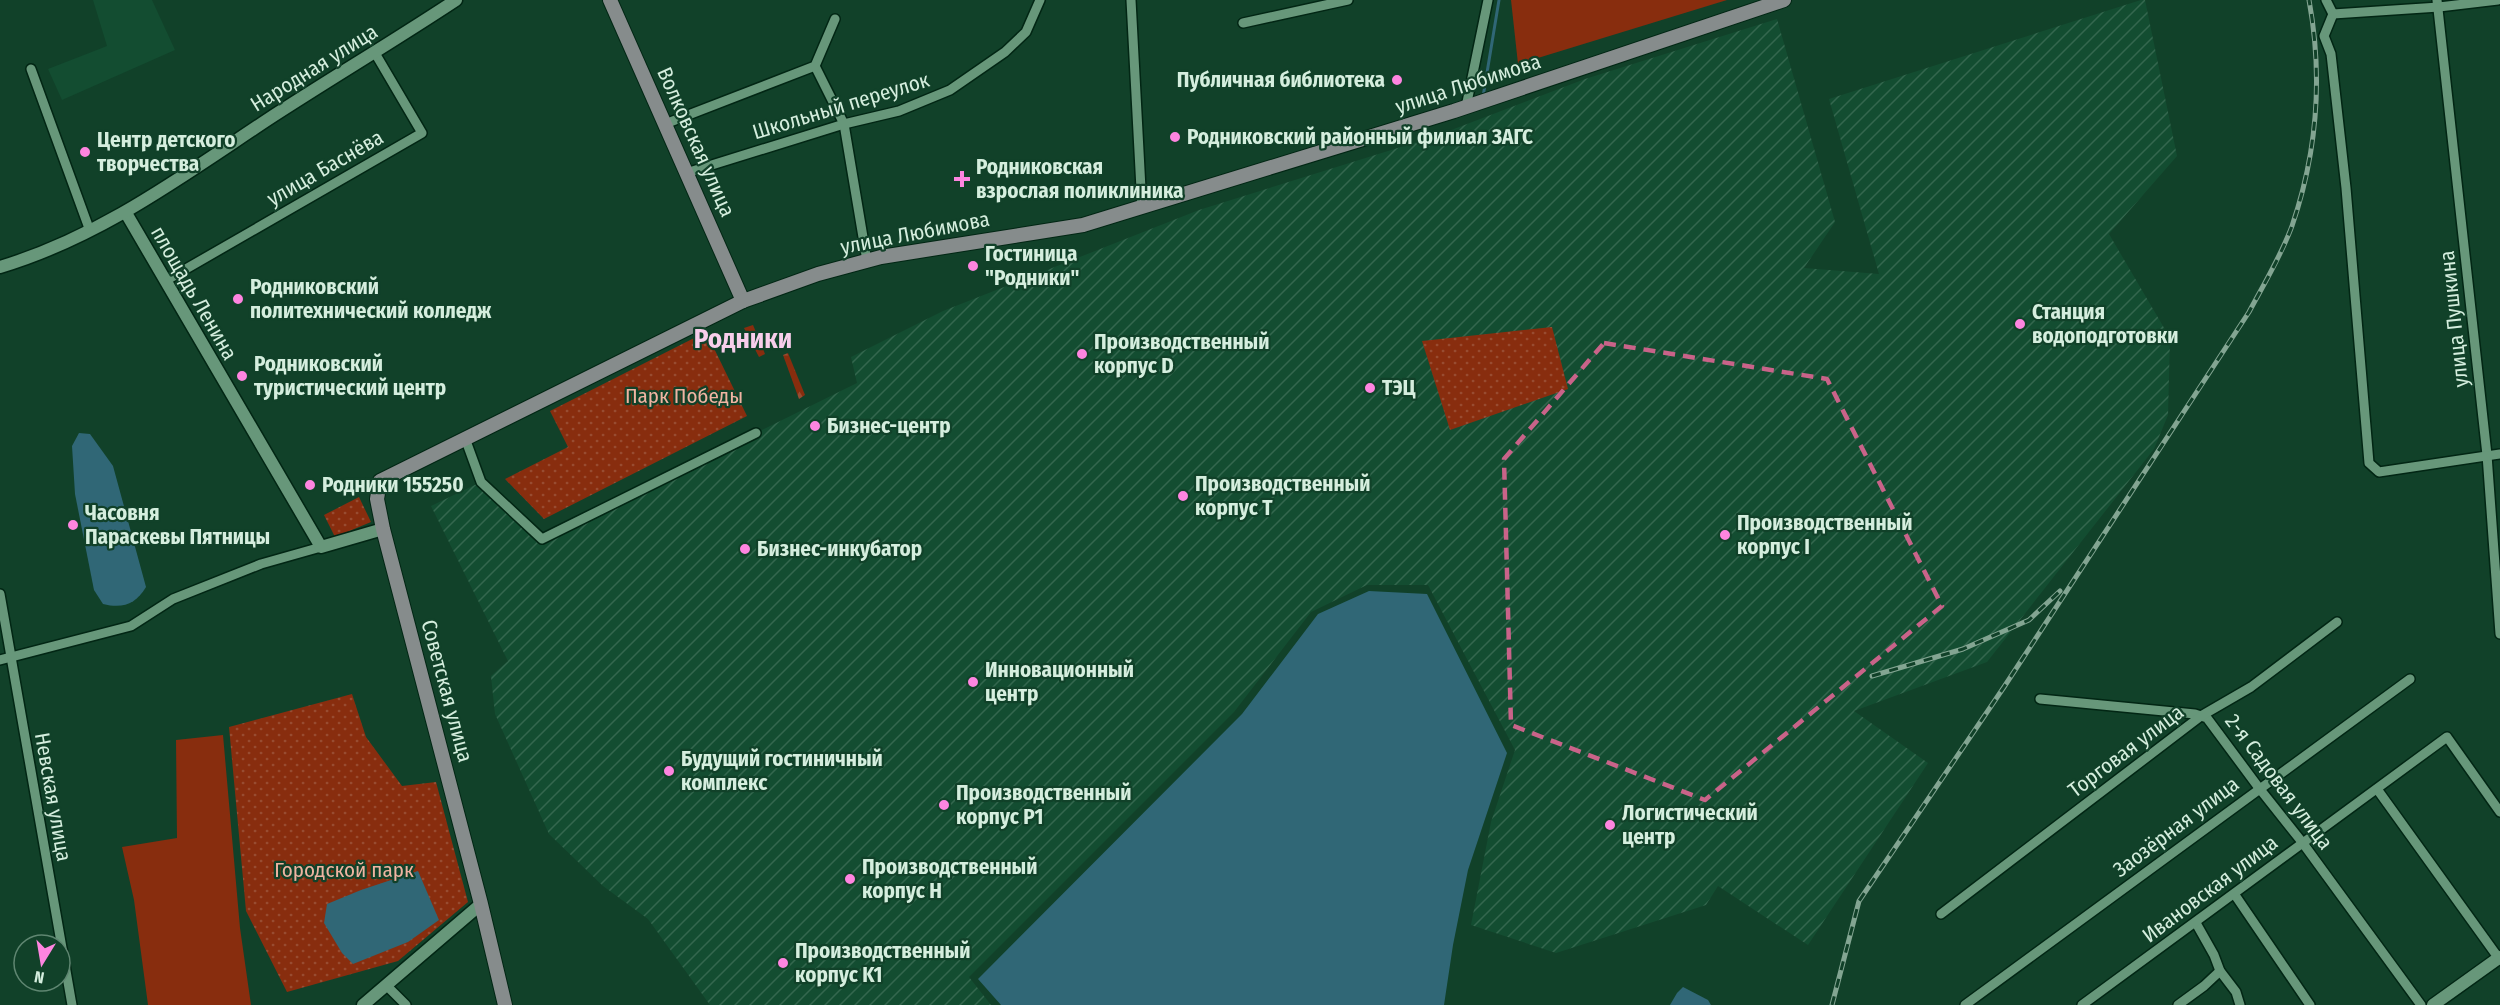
<svg xmlns="http://www.w3.org/2000/svg" width="2500" height="1005" font-family="'Fira Sans Condensed',sans-serif">
<style>
.built{fill:#134d31}
.industrial{fill:url(#industrial-furrows)}
.grass{fill:url(#grass-tufts)}
.forest{fill:url(#forest-firs)}
.park{fill:url(#park-dots)}
.garden{fill:#882d0e}
.water{fill:#306776}
.lines{fill:none;stroke-linecap:round;stroke-linejoin:round}
.stream{stroke:#306776;stroke-width:3}
.minor-casing{stroke:#022614;stroke-width:12}
.tertiary-casing{stroke:#022614;stroke-width:15}
.secondary-casing{stroke:#022614;stroke-width:16}
.minor{stroke:#67977a;stroke-width:9}
.tertiary{stroke:#67977a;stroke-width:12}
.secondary{stroke:#868c8c;stroke-width:14}
.rail-casing{stroke:#83a592;stroke-width:5}
.rail{stroke:#114129;stroke-width:3;stroke-dasharray:9;stroke-linecap:butt}
.marked{fill:none;stroke:#c96389;stroke-width:4.5;stroke-dasharray:12 8;stroke-linejoin:round}
.poi-dot{fill:#fe85e0;stroke:#114129;stroke-width:2}
.labels{text-anchor:middle;dominant-baseline:central;stroke-width:4.5;stroke-linejoin:round;paint-order:stroke}
.street-label{font-size:21px;fill:#d5eede;stroke:#114129}
.poi-label{font-size:21px;font-weight:bold;fill:#d5eede;stroke:#114129;text-anchor:start}
.park-label{font-size:21px;fill:#f0b4a2;stroke:#114129}
.district-label{font-size:27px;font-weight:bold;fill:#f8ceeb;stroke:#114129}
</style>
<defs>
<pattern id="industrial-furrows" width="10" height="10" patternUnits="userSpaceOnUse" patternTransform="scale(1.5)"><rect width="10" height="10" fill="#134d31"/><path d="M-1 1l2-2M0 10L10 0M9 11l2-2" fill="none" stroke="#34674e"/></pattern>
<pattern id="grass-tufts" width="24" height="20" patternUnits="userSpaceOnUse" patternTransform="scale(1.5)"><rect width="24" height="20" fill="#882d0e"/><path d="M3 7l-1-3M5 7V3M7 7l1-3M15 17l-1-3M17 17v-4M19 17l1-3" fill="none" stroke="#984c31"/></pattern>
<pattern id="forest-firs" width="22" height="20" patternUnits="userSpaceOnUse" patternTransform="scale(1.5)"><rect width="22" height="20" fill="#882d0e"/><path d="M5 1l3.5 6h-7zM16 11l3.5 6h-7z" fill="#984c31"/></pattern>
<pattern id="park-dots" width="8" height="8" patternUnits="userSpaceOnUse" patternTransform="scale(1.5)"><rect width="8" height="8" fill="#882d0e"/><path d="M2 2h.1M6 6h.1" fill="none" stroke="#984c31" stroke-width="1.8" stroke-linecap="round"/></pattern>
</defs>
<rect width="100%" height="100%" fill="#114129"/>
<path class="built" d="M93,0H152L175,50L62,100L48,69L107,46Z"/>
<path class="industrial" d="M2141,0H2145L2177,156L2109,234L2170,338L2168,415L2154,449L1987,662L1854,711L1928,763L1808,945L1718,886L1706,905L1556,953L1471,925L1491,822L1515,750L1428,585H1367L1311,612L1234,712L969,977L991,1005H710L648,919L603,886L549,834L495,714L491,676L508,661L431,506L481,482L542,539L857,383L851,357L943,311L1199,210L1433,137L1585,79L1777,19L1835,222L1804,268L1879,274L1829,99Z"/>
<path class="grass" d="M753,325L765,354L759,357L744,328Z"/>
<path class="forest" d="M788,353L805,395L799,399L783,355Z"/>
<g class="park">
<path d="M1552,327L1568,389L1450,430L1422,341Z"/>
<path d="M706,332L747,416L544,519L505,479L568,447L550,411Z"/>
<path d="M359,497L371,522L335,537L324,515Z"/>
<path d="M352,694L366,737L402,786L436,782L468,902L398,961L287,992L246,911L229,727Z"/>
</g>
<g class="garden">
<path d="M1511,0H1727L1518,64Z"/>
<path d="M223,735L240,928L251,1005H148L134,900L122,847L177,838L176,740Z"/>
</g>
<g class="water">
<path d="M79,433L90,434L113,466L146,587C136,604 123,609 103,604L94,590L75,494L72,446Z"/>
<path d="M1369,591L1427,594L1507,753L1468,870L1453,945L1444,1005H1001L978,979L1242,714L1318,614Z"/>
<path d="M418,871L439,920L408,942L353,964L342,953L324,923L327,904L361,890Z"/>
<path d="M1683,987L1708,1000L1711,1005H1670L1677,993Z"/>
</g>
<g class="lines">
<path class="stream" d="M1483,97L1499,0"/>
<g class="minor-casing">
<g id="minor">
<path d="M1131,0L1142,208"/>
<path d="M2326,0L2333,14"/>
<path d="M2437,0L2487,455L2500,634"/>
<path d="M2333,14L2324,36L2331,54L2346,188L2369,463L2379,472L2500,454"/>
<path d="M2333,14L2439,7L2498,0"/>
<path d="M1243,23L1348,0"/>
<path d="M815,66L844,124L867,261"/>
<path d="M31,69L90,231"/>
<path d="M1466,107L1488,0"/>
<path d="M665,124L815,66L835,19"/>
<path d="M686,173L844,124L899,111L950,90L1005,52L1026,32L1040,0"/>
<path d="M165,281L422,133L375,53"/>
<path d="M465,438L481,482L542,539L756,433"/>
<path d="M0,594L72,1005"/>
<path d="M0,660L131,626L173,599L261,564L321,547"/>
<path d="M2040,699L2195,714L2207,718L2259,788L2302,842L2421,1005"/>
<path d="M2377,789L2500,960"/>
<path d="M2235,895L2310,1005"/>
<path d="M1941,914L2201,716L2251,687L2337,622"/>
<path d="M2196,923L2214,955L2220,971L2236,992L2240,1005"/>
<path d="M387,986L406,1005"/>
<path d="M1965,1005L2410,679"/>
<path d="M2082,1005L2447,737L2500,812"/>
<path d="M2178,1005L2204,986L2220,971"/>
</g>
</g>
<g class="tertiary-casing">
<g id="tertiary">
<path d="M126,213L321,547L383,529"/>
<path d="M0,267C100,237 181,177 267,120C330,79 394,41 456,0"/>
<path d="M363,1005L481,904"/>
<path d="M2433,1005L2500,957"/>
</g>
</g>
<g class="secondary-casing">
<g id="secondary">
<path d="M610,0L743,301"/>
<path d="M505,1005L481,904L383,529L377,499L380,481L743,301L818,274L881,257L1083,225L1454,111L1784,0"/>
</g>
</g>
<use href="#minor" class="minor"/>
<use href="#tertiary" class="tertiary"/>
<use href="#secondary" class="secondary"/>
<g class="rail-casing">
<g id="rail">
<path d="M1872,676L1963,649L2029,620L2060,591"/>
<path d="M1832,1005L1859,901L2004,687L2249,312C2264,284 2281,256 2292,226C2317,153 2323,76 2309,0"/>
</g>
</g>
<use href="#rail" class="rail"/>
</g>
<path class="marked" d="M1604,343L1827,379L1942,606L1705,800L1511,725L1504,459Z"/>
<g class="poi-dot">
<circle cx="1397" cy="80" r="6"/>
<circle cx="1175" cy="137" r="6"/>
<circle cx="85" cy="152" r="6"/>
<path d="M959 170h6v6h6v6h-6v6h-6v-6h-6v-6h6z"/>
<circle cx="973" cy="266" r="6"/>
<circle cx="238" cy="299" r="6"/>
<circle cx="2020" cy="324" r="6"/>
<circle cx="1082" cy="354" r="6"/>
<circle cx="242" cy="376" r="6"/>
<circle cx="1370" cy="388" r="6"/>
<circle cx="815" cy="426" r="6"/>
<circle cx="310" cy="485" r="6"/>
<circle cx="1183" cy="496" r="6"/>
<circle cx="73" cy="525" r="6"/>
<circle cx="1725" cy="535" r="6"/>
<circle cx="745" cy="549" r="6"/>
<circle cx="973" cy="682" r="6"/>
<circle cx="669" cy="771" r="6"/>
<circle cx="944" cy="805" r="6"/>
<circle cx="1610" cy="825" r="6"/>
<circle cx="850" cy="879" r="6"/>
<circle cx="783" cy="963" r="6"/>
</g>
<g class="labels">
<g class="street-label">
<text transform="translate(314 68) rotate(-32)">Народная улица</text>
<text transform="translate(1468 84) rotate(-18)">улица Любимова</text>
<text transform="translate(841 106) rotate(-17)">Школьный переулок</text>
<text transform="translate(696 142) rotate(66)">Волковская улица</text>
<text transform="translate(325 168) rotate(-30)">улица Баснёва</text>
<text transform="translate(915 233) rotate(-11)">улица Любимова</text>
<text transform="translate(194 293) rotate(60)">площадь Ленина</text>
<text transform="translate(2454 319) rotate(-96)">улица Пушкина</text>
<text transform="translate(447 691) rotate(75)">Советская улица</text>
<text transform="translate(2126 751) rotate(-37)">Торговая улица</text>
<text transform="translate(2279 782) rotate(53)">2-я Садовая улица</text>
<text transform="translate(53 797) rotate(80)">Невская улица</text>
<text transform="translate(2176 827) rotate(-37)">Заозёрная улица</text>
<text transform="translate(2210 889) rotate(-37)">Ивановская улица</text>
</g>
<g class="poi-label">
<text x="1385" y="80" text-anchor="end">Публичная библиотека</text>
<text x="1187" y="137">Родниковский районный филиал ЗАГС</text>
<text x="97" y="140">Центр детского<tspan x="97" dy="24">творчества</tspan></text>
<text x="976" y="167">Родниковская<tspan x="976" dy="24">взрослая поликлиника</tspan></text>
<text x="985" y="254">Гостиница<tspan x="985" dy="24">"Родники"</tspan></text>
<text x="250" y="287">Родниковский<tspan x="250" dy="24">политехнический колледж</tspan></text>
<text x="2032" y="312">Станция<tspan x="2032" dy="24">водоподготовки</tspan></text>
<text x="1094" y="342">Производственный<tspan x="1094" dy="24">корпус D</tspan></text>
<text x="254" y="364">Родниковский<tspan x="254" dy="24">туристический центр</tspan></text>
<text x="1382" y="388">ТЭЦ</text>
<text x="827" y="426">Бизнес-центр</text>
<text x="1195" y="484">Производственный<tspan x="1195" dy="24">корпус T</tspan></text>
<text x="322" y="485">Родники 155250</text>
<text x="85" y="513">Часовня<tspan x="85" dy="24">Параскевы Пятницы</tspan></text>
<text x="1737" y="523">Производственный<tspan x="1737" dy="24">корпус I</tspan></text>
<text x="757" y="549">Бизнес-инкубатор</text>
<text x="985" y="670">Инновационный<tspan x="985" dy="24">центр</tspan></text>
<text x="681" y="759">Будущий гостиничный<tspan x="681" dy="24">комплекс</tspan></text>
<text x="956" y="793">Производственный<tspan x="956" dy="24">корпус P1</tspan></text>
<text x="1622" y="813">Логистический<tspan x="1622" dy="24">центр</tspan></text>
<text x="862" y="867">Производственный<tspan x="862" dy="24">корпус H</tspan></text>
<text x="795" y="951">Производственный<tspan x="795" dy="24">корпус K1</tspan></text>
</g>
<g class="park-label">
<text x="684" y="396">Парк Победы</text>
<text x="344" y="870">Городской парк</text>
</g>
<g class="district-label">
<text x="743" y="339">Родники</text>
</g>
</g>
<g transform="translate(42 963) rotate(191)"><circle r="28" fill="#114129" stroke="#5f8671" stroke-width="1.5"/>
<path d="M0-4.5L10 22L0 15L-10 22Z" fill="#fe85e0"/>
<text y="-9" font-size="16" font-weight="bold" text-anchor="middle" fill="#d5eede">N</text>
</g>
</svg>
